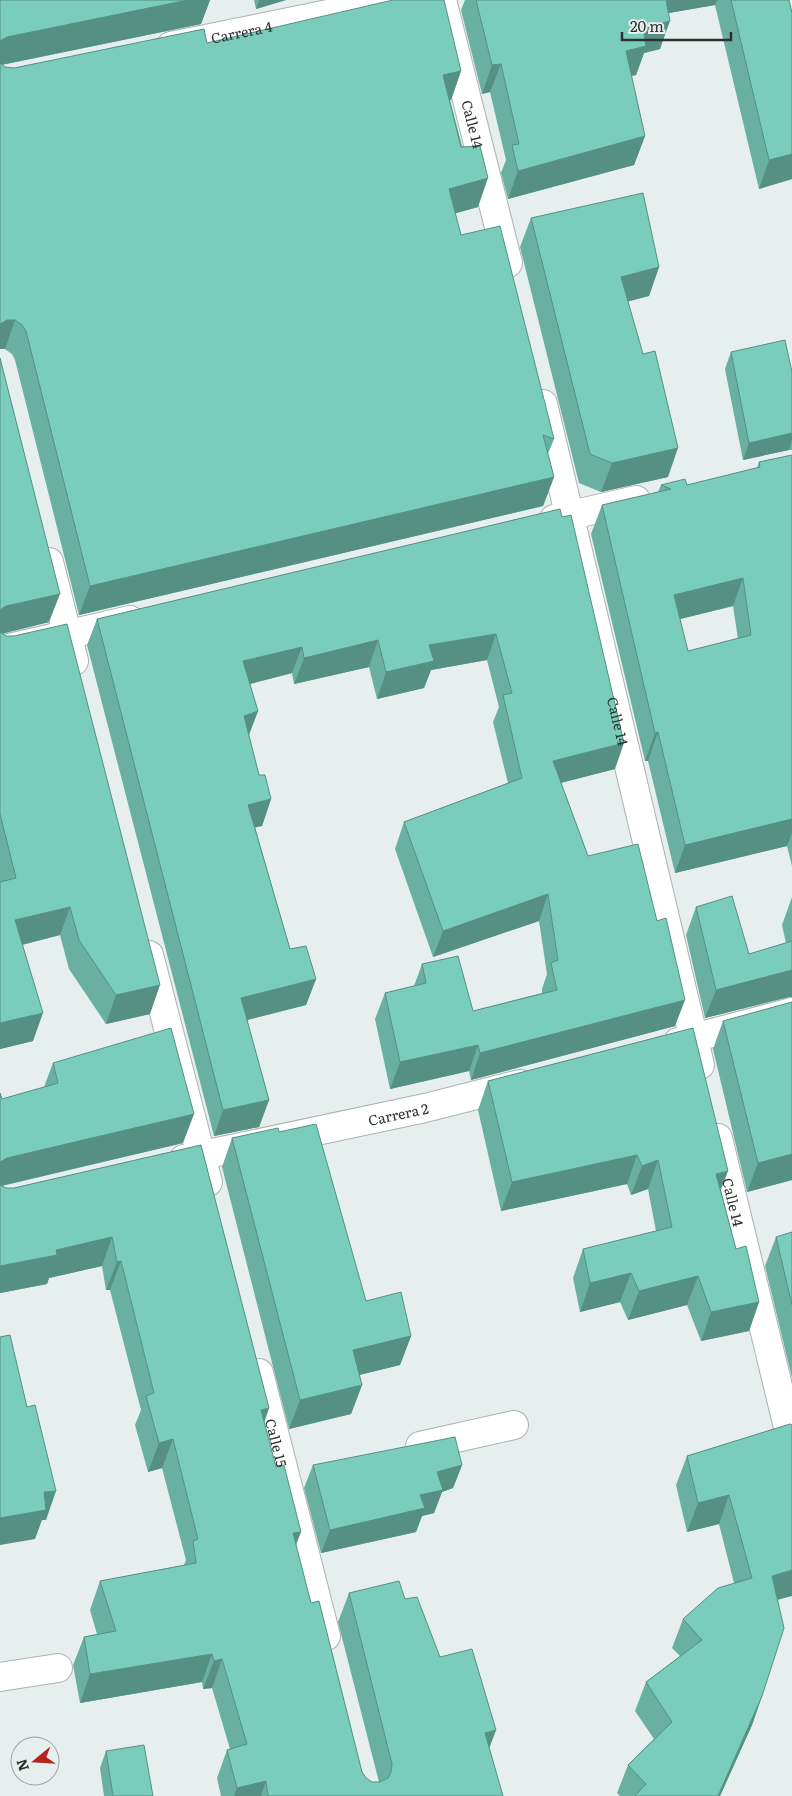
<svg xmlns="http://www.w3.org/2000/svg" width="792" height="1796" font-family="Literata,serif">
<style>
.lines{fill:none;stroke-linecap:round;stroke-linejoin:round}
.street-casing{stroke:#aab3b1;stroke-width:30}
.street{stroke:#fff;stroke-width:28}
.wall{fill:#69b0a1;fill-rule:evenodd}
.shaded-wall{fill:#559083}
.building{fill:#7acdbb;stroke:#559083;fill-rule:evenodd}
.labels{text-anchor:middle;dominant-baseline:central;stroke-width:5;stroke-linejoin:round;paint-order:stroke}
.street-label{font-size:14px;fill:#2e3130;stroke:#e6efed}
</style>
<rect width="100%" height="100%" fill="#e6efed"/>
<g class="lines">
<g class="street-casing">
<g id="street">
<path id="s1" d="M442,0L508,263"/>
<path id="s2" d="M171,46L397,0"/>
<path id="s3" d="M543,404L700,1065"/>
<path d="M554,519L636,500"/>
<path d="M49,562L74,661"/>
<path d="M0,650L130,620"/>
<path d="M149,955L208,1182"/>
<path d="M678,1042L792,1012"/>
<path id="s4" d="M718,1138L792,1444"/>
<path id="s5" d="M184,1159L425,1108L520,1084"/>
<path id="s6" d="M259,1373L326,1636"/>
<path d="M420,1446L514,1425"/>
<path d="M0,1677L58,1668"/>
</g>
</g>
<use href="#street" class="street"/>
</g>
<g class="wall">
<path d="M0,0H210L201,24L2,65L5,67L14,68L207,43L461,71L451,100H450L478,207L455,213L461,235L554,439L548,454L554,477L543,506L79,615L15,360L12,354L5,349Z"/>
<path d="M254,0H286L256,9Z"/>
<path d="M465,0H789L792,13V179L759,189L715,5L668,13L660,49L644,53L636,75L631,76L645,136L634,165L508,199L501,173L506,160L490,92L482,94L461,10Z"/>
<path d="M531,218L659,267L649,296L628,301L668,477L601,492L579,483L520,247Z"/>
<path d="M731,352L792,372V450H789L743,460L725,369Z"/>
<path d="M0,358L49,622L2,634L150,1014L106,1024L69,969L60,935L22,945L33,1041L0,1049Z"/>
<path d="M792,455V866L787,846L675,873L648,761H645L591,534L602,505L658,492L661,485H687L757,468L759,462ZM733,606L738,639L688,651L680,619Z"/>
<path d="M560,509L615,769L561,783L588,856L675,1026L471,1080L469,1071L390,1089L375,1019L385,993L414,986L422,964L473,1011L542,993V989L547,974L539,921L433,957L395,849L404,822L508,783L493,722L499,707L487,660L431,670L424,688L377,699L369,667L294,684L292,673L250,684L258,711L249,735L259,775L271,799L262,826L255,827L290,949L316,979L306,1005L247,1020L269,1100L259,1127L214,1136L87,645L97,619Z"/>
<path d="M792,897V997H789L705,1018L686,935L696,907L749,954L786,943L782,925Z"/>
<path d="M723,1021L792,1180L747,1192L713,1049Z"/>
<path d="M693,1028L721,1190L736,1249L759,1302L749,1331L701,1341L687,1305L628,1320L620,1302L580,1312L573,1278L583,1249L656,1231L648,1189L631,1195L627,1184L501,1211L478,1110L488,1081Z"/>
<path d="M53,1063L183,1143L2,1186L6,1188H14L201,1145L269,1408L264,1423L311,1603L362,1772L366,1778L372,1782H379L338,1622L349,1593L405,1599L440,1657L496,1730L489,1748L503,1796H221L217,1778L227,1750L230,1749L212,1688L203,1689L202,1682L80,1703L73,1665L84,1637L97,1634L90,1610L100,1581L184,1565L186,1560L162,1468L148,1472L135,1425L141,1410L110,1290H106L102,1266L49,1278L47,1284L0,1293V1093L2,1099L44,1087Z"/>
<path d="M279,1132L366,1301L411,1336L400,1365L359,1375L362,1385L351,1414L289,1429L222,1167L232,1138Z"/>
<path d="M792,1232V1378L765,1266L776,1237Z"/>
<path d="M790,1424L778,1600L762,1696L752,1725L720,1796H620L617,1793L628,1765L654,1739L635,1711L646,1682L680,1656L672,1648L683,1619L734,1583L719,1524L687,1532L676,1485L687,1456Z"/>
<path d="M313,1465H462L453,1488L442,1492L434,1513L422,1516L416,1532L321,1553L304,1488Z"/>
<path d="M106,1751L153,1796H104L100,1768Z"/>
</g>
<g class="shaded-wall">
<path d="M188,0H210L201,24L0,65V41L7,37Z"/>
<path d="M259,0H286L256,9Z"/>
<path d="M658,0H717L715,5L652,16Z"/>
<path d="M670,21L660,49L644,53L636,75L615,79L626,51L643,28Z"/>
<path d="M501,64L490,92L482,94L492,65Z"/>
<path d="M461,71L451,100L433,104L443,75Z"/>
<path d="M645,136L634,165L508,199L518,171Z"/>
<path d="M792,154V179L759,189L769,160Z"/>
<path d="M488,178L478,207L439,218L449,189Z"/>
<path d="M659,267L649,296L611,306L621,277Z"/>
<path d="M7,320H15L5,349H0V324Z"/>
<path d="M792,433V440L789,450L743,460L749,443Z"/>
<path d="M678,448L668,477L601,492L612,463Z"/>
<path d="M554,477L543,506L79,615L90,586Z"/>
<path d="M743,578L733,606L664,623L674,595Z"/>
<path d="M60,594L49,622L0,634V610L6,606Z"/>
<path d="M496,634L487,660L431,670L424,688L377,699L386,672L429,645Z"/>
<path d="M378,640L369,667L294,684L304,658Z"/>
<path d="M302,647L292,673L234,688L243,661Z"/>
<path d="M258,711L248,737L244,716Z"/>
<path d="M658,732L648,761H645L655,733Z"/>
<path d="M624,743L615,769L544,787L553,761Z"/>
<path d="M271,799L262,826L239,831L248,805Z"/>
<path d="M792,819V833L787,846L675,873L685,845Z"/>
<path d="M548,894L539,921L433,957L443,931Z"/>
<path d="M70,907L60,935L5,949L15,920Z"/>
<path d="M792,970V997H789L705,1018L716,990Z"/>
<path d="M316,979L306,1005L231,1024L241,998Z"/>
<path d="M160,985L150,1014L106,1024L116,995Z"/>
<path d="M685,1000L675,1026L471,1080L480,1053Z"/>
<path d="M43,1013L33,1041L0,1049V1023Z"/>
<path d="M478,1045L469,1071L390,1089L400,1062Z"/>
<path d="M269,1100L259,1127L214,1136L223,1110Z"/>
<path d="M194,1114L183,1143L0,1186V1162L7,1158Z"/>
<path d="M792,1154V1180L747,1192L758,1163Z"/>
<path d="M637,1155L627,1184L501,1211L512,1182Z"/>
<path d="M658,1160L648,1189L631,1195L642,1166Z"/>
<path d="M728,1171L717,1200L716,1174Z"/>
<path d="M112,1237L102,1266L49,1278L47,1284L0,1293V1266L56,1250Z"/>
<path d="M121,1261L110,1290H106L117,1262Z"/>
<path d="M631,1273L620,1302L580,1312L590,1283Z"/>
<path d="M698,1276L687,1305L628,1320L639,1291Z"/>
<path d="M759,1302L749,1331L701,1341L711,1312Z"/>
<path d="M411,1336L400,1365L343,1379L353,1350Z"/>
<path d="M362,1385L351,1414L289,1429L300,1400Z"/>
<path d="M269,1408L259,1437L261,1410Z"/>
<path d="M173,1439L162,1468L148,1472L159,1443Z"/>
<path d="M462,1465L453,1488L442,1492L434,1513L422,1516L416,1532L321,1553L330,1530L420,1495L437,1472Z"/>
<path d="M56,1491L46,1520H42L35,1539L0,1545V1518L44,1492Z"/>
<path d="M729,1495L719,1524L687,1532L698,1503Z"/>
<path d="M301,1532L290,1560L293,1533Z"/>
<path d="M792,1570V1596L762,1604L772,1576Z"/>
<path d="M212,1654L202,1682L80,1703L90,1674Z"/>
<path d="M222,1659L212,1688L203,1689L214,1661Z"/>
<path d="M762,1696L752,1725L720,1796H718Z"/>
<path d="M496,1730L485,1759V1733Z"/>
<path d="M266,1781L261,1796H234L237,1788Z"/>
</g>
<g class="building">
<path d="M0,0H188L7,37L0,41Z"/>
<path d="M393,0H444L461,71L443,75L461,147L480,146L488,178L449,189L461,235L500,226L554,439L543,435L554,477L90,586L26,331L22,325L15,320H7L0,324V63L5,67L14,68L204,29L207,43Z"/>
<path d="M476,0H666L670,21L643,28L646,46L626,51L645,136L518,171L512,145L519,144L501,64L492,65Z"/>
<path d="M731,0H789L792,13V154L769,160Z"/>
<path d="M643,193L659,267L621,277L643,354L655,351L678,448L612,463L590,454L531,218Z"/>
<path d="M785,340L792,372V433L749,443L731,352Z"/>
<path d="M0,358L60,594L6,606L0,610Z"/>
<path d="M792,455V819L685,845L658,732L655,733L602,505L671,489L661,485L685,479L687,485L760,467L759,462ZM743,578L751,635L688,651L674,595Z"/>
<path d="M560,509L562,517L571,515L624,743L553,761L588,856L638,844L657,921L666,918L685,1000L480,1053L478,1045L400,1062L385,993L426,983L422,964L458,956L473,1011L557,990L551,963L558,960L548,894L443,931L404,822L522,778L503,695L512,693L496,634L429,645L434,661L386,672L378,640L304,658L302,647L243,661L258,711L244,716L259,775H265L271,799L248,805L290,949L306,946L316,979L241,998L269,1100L223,1110L97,619Z"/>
<path d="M67,624L160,985L116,995L79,940L70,907L15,920L43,1013L0,1023V882L16,878L0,814V632L6,636H14Z"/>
<path d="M732,896L749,954L792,941V970L716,990L696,907Z"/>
<path d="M792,1002V1154L758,1163L723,1021Z"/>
<path d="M171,1028L194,1114L7,1158L0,1162V1093L2,1099L58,1083L53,1063Z"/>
<path d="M693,1028L728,1171L716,1174L736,1249L746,1246L759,1302L711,1312L698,1276L639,1291L631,1273L590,1283L583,1249L672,1227L658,1160L642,1166L637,1155L512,1182L488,1081Z"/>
<path d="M316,1124L366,1301L401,1292L411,1336L353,1350L362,1385L300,1400L232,1138L278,1128L279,1132Z"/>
<path d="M201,1145L269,1408L261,1410L276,1467L284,1465L301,1532L293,1533L311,1603L319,1601L362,1772L366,1778L372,1782H380L388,1778L391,1772L392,1764L349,1593L399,1581L405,1599L417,1597L440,1657L472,1649L496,1730L485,1733L503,1796H268L266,1781L237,1788L227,1750L247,1744L222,1659L214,1661L212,1654L90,1674L84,1637L116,1631L100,1581L196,1563L193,1541L198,1539L173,1439L159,1443L146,1396L154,1393L121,1261L117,1262L112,1237L56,1250L57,1255L0,1266V1185L6,1188H14Z"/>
<path d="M792,1232V1305L776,1237Z"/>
<path d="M10,1335L27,1407L35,1405L56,1491L44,1492L46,1510L0,1518V1337Z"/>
<path d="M790,1424L792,1425V1570L772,1576L784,1628L762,1696L718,1796H635L646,1784L628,1765L672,1722L646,1682L702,1640L683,1619L718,1588L752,1578L729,1495L698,1503L687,1456Z"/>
<path d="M455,1437L462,1465L437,1472L443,1490L420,1495L425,1508L330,1530L313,1465Z"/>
<path d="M144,1745L153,1796H113L106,1751Z"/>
</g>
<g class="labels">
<g class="street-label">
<text stroke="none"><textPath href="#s2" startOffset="72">Carrera 4</textPath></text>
<text stroke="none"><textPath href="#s1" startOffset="128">Calle 14</textPath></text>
<text stroke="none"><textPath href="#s3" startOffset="326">Calle 14</textPath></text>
<text stroke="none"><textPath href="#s5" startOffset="219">Carrera 2</textPath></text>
<text stroke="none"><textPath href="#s4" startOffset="66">Calle 14</textPath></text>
<text stroke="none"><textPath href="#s6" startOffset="72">Calle 15</textPath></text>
</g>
</g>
<g transform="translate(35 1761) rotate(252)"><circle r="24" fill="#e6efed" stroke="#9ca3a1"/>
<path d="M0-4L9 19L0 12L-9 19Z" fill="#b4251d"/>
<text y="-8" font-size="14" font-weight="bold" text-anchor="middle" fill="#2e3130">N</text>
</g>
<path d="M622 32v8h109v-8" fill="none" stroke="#2e3130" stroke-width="2.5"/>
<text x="630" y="32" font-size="15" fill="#2e3130" stroke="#e6efed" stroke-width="4" paint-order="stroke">20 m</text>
</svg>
